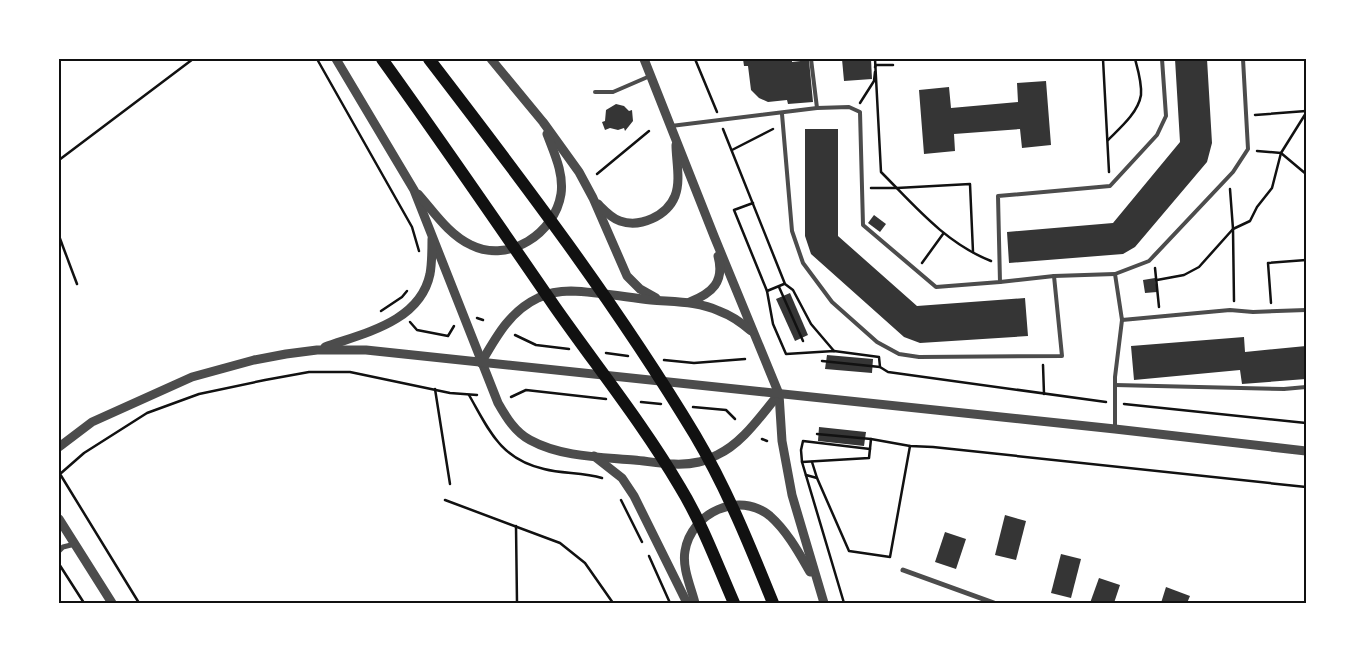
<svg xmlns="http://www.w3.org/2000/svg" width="1365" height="662" font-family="'DejaVu Sans',sans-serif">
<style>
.building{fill:#353535}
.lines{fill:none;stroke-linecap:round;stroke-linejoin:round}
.path{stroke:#111;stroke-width:2.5}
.service{stroke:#4c4c4c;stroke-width:4}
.minor{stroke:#4c4c4c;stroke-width:5}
.tertiary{stroke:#4c4c4c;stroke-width:9}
.trunk{stroke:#111;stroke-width:12}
.neatline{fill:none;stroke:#111;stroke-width:2}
</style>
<rect width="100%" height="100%" fill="#fff"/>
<g class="building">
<path d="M743,59H792V62L809,60L813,102L788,104L787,100L768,102L759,98L751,90L748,66H744Z"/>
<path d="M842,59H871L872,79L844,81Z"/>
<path d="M1175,59H1207L1212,143L1207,162L1135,247L1123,254L1009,263L1007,232L1113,223L1180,142Z"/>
<path d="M1046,81L1051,145L1022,148L1020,129L954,134L955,151L924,154L919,90L949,87L951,108L1018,102L1017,83Z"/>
<path d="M616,104L624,106L629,111L632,110L633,121L625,131L624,128L618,130L610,128L605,130L602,122L605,121L606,110Z"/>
<path d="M805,129H838V236L917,306L1025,298L1028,336L920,343L904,337L811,254L805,236Z"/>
<path d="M874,215L886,224L880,232L868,223Z"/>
<path d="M1155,278L1157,292L1145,293L1143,280Z"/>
<path d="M790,293L808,335L795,341L776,299Z"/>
<path d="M1244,337L1245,352L1306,346V379L1242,384L1240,370L1134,380L1131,346Z"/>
<path d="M827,355L873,359L872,373L825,369Z"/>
<path d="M819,427L866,432L864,446L818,441Z"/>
<path d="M1005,515L1026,521L1016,560L995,555Z"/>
<path d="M945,532L966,539L956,569L935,562Z"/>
<path d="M1061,554L1081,559L1071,598L1051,593Z"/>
<path d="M1099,578L1120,585L1114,603H1090Z"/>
<path d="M1166,587L1190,596L1187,603H1161Z"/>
</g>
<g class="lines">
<g class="path">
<path d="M317,59L412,227L419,251"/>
<path d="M695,59L717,112"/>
<path d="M875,59L881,172C914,205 945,243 991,261"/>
<path d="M1103,59L1109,172"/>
<path d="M875,67L876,65H893"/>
<path d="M860,103L874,81L875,72"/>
<path d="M1255,115L1306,111"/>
<path d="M723,129L785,284L793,290L811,324L834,351"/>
<path d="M1108,140C1120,128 1138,113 1141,95C1142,83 1138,70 1135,59"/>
<path d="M732,150L773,129"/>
<path d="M1257,151L1281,153L1306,174"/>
<path d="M59,160L193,59"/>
<path d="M597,174L649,131"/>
<path d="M871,188H897L970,184L973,252"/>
<path d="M1230,189L1233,229L1234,301"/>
<path d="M753,203L734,210L767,291L773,324L786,354L834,351L879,357L880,367L888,372L1106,402"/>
<path d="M59,236L77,284"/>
<path d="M922,263L943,234"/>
<path d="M1155,268L1159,307"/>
<path d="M1157,280L1184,275L1199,267L1233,229L1250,221L1257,207L1272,188L1281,153L1306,113"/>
<path d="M779,287L803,341"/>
<path d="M767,291L784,284"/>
<path d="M1271,303L1268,263L1306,260"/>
<path d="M381,311L402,297L407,291"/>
<path d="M477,318L483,320"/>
<path d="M410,322L417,330L448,336L454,326"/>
<path d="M515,335L536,345L569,349"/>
<path d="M606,353L628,356"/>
<path d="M664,360L694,363L745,359"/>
<path d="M822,361L880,367"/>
<path d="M1043,365L1044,394"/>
<path d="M435,389L450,484"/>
<path d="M469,395C489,430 500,459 544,469C563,474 583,472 602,478"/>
<path d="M511,397L526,390L606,399"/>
<path d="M641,402L661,404"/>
<path d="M1124,404L1306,423"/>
<path d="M693,407L726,410L735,419"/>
<path d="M817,434L871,439L910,446L933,447L1306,487"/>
<path d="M762,439L767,441"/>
<path d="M802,462L869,458L871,439"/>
<path d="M812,462L817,478"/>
<path d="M806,475L817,478L849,551L890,557L910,446"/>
<path d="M445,500L560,543L585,563L613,603"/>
<path d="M621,500L642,542"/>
<path d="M516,526L517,603"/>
<path d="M649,556L670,603"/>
<path d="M59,564L84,603"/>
<path d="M139,603L60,474L84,453L147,413L199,394L265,380L309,372H350L450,393L477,395"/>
<path d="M844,603L802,462L801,450L803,441L870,449"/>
</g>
<g class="service">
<path d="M811,59L817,108"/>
<path d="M1243,59L1248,149L1233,172L1149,261L1115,274L1122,320L1230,310L1253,312L1306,310"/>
<path d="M595,92H613L650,76"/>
<path d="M782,114L792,231L803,263L832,302L877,342L899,354L919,357L1062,356L1054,276L1000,282"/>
<path d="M671,126L817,108L849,107L860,112L863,225L936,287L1000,282L998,196L1110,186L1157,135L1166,116L1162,59"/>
<path d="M1054,276L1115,274"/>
<path d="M1115,385L1284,389L1306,387"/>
<path d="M1115,429V377L1122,320"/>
</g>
<g class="minor">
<path d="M59,551L63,547L75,544"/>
<path d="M903,570L994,603"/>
</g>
<g class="tertiary">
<path d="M336,59L414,190L498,403C506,417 515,432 530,440C561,457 600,457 634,460C655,462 678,467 699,462C705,461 711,458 717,455C743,443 761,415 779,394"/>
<path d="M491,59L543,122L579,172L593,198L627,276L640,289L656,298"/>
<path d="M644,59L714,236L779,394L782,441L792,495L824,603"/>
<path d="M418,194C434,212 449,235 471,245C509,264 555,233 561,194C564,173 554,153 547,134"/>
<path d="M598,204C604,210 611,218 620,221C640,228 667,216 675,196C681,181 676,160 676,145"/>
<path d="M690,302C712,293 725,282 718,256"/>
<path d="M325,347C364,333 420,322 430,274C432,263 432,251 432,239"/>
<path d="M481,363C496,337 510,311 538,298C548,293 560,291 571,291C598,292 625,297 651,300C674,302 698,301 719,311C730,315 742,323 751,331"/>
<path d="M59,447L92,422L192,377L254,360L286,354L317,350H366L1115,429L1306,451"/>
<path d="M594,456L622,478L634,496L687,603"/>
<path d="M59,519L112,603"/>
<path d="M695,603C691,587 682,568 685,551C691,513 739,490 770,516C787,531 799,553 810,572"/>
</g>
<g class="trunk">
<path d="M382,59C441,141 498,224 555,307C597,367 643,424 680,487C702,523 717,564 734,603"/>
<path d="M429,59C522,180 616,304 695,435C727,489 750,546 773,603"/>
</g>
</g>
<rect width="1365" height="662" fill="none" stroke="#ffffff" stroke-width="120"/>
<rect x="60" y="60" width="1245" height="542" class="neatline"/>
</svg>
